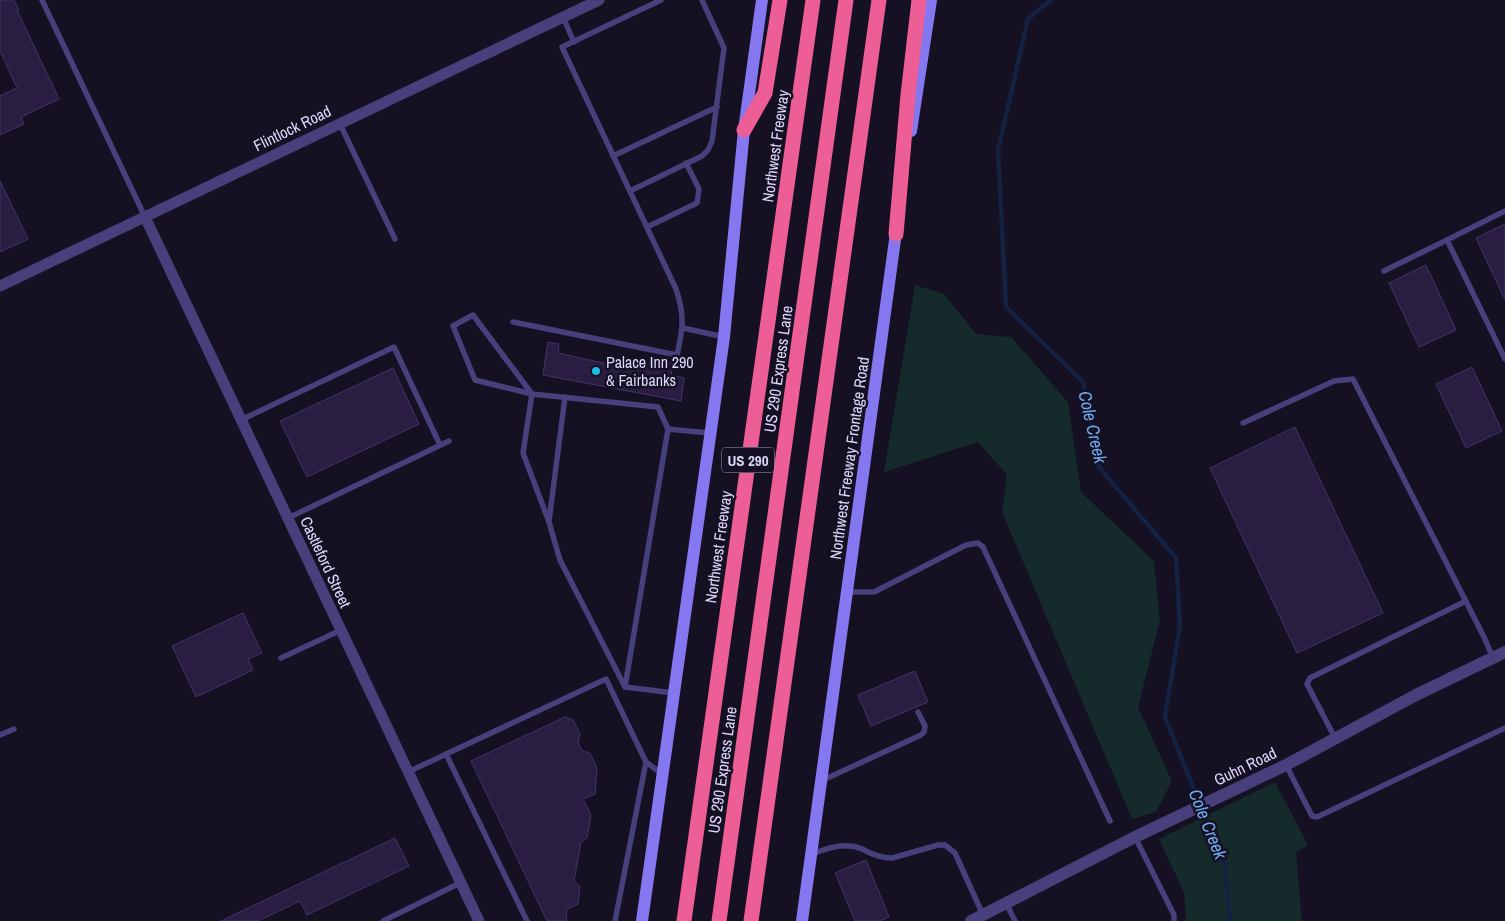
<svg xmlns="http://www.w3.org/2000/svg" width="1505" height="921" font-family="'Archivo Narrow',sans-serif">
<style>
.green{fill:#142a2b}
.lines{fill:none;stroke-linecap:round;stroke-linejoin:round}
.stream{stroke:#132143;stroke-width:4.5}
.building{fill:#291e41;stroke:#43336a}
.service{stroke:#48407c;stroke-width:5.5}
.minor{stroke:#48407c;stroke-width:11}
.tertiary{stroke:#48407c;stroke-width:12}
.secondary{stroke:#8577f0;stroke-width:12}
.motorway{stroke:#ee5e96;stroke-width:15}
.poi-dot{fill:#19bde4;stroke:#151022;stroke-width:2}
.labels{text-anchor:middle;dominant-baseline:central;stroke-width:5;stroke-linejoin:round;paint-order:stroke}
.shield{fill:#151022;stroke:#a19bba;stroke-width:1}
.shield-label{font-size:15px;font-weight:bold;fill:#ddd6fb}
.street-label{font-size:16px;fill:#ddd6fb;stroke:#151022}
.poi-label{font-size:16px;fill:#ddd6fb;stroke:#151022;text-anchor:start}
.water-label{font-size:18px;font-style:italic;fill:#6fa8ef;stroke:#151022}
</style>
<rect width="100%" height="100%" fill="#151022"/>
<g class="green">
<path d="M915,285L944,294L976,334L1011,337L1068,402L1081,492L1154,561L1160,620L1138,707L1172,781L1156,812L1132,819L1002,512L1007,475L978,442L884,472Z"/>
<path d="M1275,782L1308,845L1296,852L1302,921H1186L1184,893L1159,839Z"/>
</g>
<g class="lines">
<path class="stream" d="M1051,0L1028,19L998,150L1006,307L1083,382L1099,467L1176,558L1180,626L1165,717L1225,867L1230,921"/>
</g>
<g class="building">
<path d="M0,0H14L19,10H17L59,99L21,117L24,124L0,135V96L17,88L0,51Z"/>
<path d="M0,181L28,239L0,252Z"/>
<path d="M1505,224V300L1476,238Z"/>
<path d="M1426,265L1456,330L1419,347L1389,283Z"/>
<path d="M548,342L559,344L558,353L635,370L637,362L654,364L655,359L674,362L671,375L684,378L681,401L543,375Z"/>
<path d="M1472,367L1502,431L1466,448L1436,384Z"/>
<path d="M393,368L419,424L307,477L280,421Z"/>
<path d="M1295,427L1383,613L1297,653L1210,468Z"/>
<path d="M243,613L262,653L248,659L253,670L196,697L172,646Z"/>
<path d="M915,671L928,702L871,726L858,695Z"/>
<path d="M565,717L573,720L580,734L578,742L582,751L590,753L597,768L595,794L583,799L591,815L587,838L581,842L574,881L580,886L578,904L567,909L566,921H547L471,761Z"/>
<path d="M395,838L409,866L307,915L300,901L258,921H221Z"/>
<path d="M866,860L889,917L880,921H855L835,873Z"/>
</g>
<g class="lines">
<g class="service">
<path d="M42,0L145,217"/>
<path d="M563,17L574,42"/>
<path d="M340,124L395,239"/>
<path d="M613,156L717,107"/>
<path d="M630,191L702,156L708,150L712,141L724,48L702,0"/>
<path d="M1505,211L1447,240L1505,359"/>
<path d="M647,227L697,203L699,189L686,163"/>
<path d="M1384,271L1447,240"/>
<path d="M513,322L677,355C683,328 685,316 676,289L562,47L661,0"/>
<path d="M683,328L724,337"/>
<path d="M241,420L394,347L440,445"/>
<path d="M1243,423L1334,381L1353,379L1484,637L1493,658"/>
<path d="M288,518L449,441"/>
<path d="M549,521L565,397"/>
<path d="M847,592H874L966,545L978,543L983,547L1110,821"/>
<path d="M281,658L341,630"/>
<path d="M625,687L560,560L549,522L523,453L532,394L475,380L453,326L473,315L532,394L658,407L668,429"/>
<path d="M674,693L625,687L668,429L709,433"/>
<path d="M0,735L14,729"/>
<path d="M1335,738L1307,684L1310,678L1466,601"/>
<path d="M446,754L527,921"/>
<path d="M646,762L662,774"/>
<path d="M1286,765L1312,816L1317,817L1505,728"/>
<path d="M408,772L606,679L646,762L615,921"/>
<path d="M823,780L921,735L924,732L925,726L918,712"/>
<path d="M1135,837L1174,915V921"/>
<path d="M811,855C826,848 846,842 862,849C872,854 880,858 892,858L938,845H945L955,853L983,915"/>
<path d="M1006,903L1015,921"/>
<path d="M383,921L460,883"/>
</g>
<g class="minor">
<path d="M145,217L479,921"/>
<path d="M0,286L599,0"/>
</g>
<path class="tertiary" d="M971,921L1135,837L1286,765L1416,695L1505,652"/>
<g class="secondary">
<path d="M911,131L931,0"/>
<path d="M642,921L724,337L744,130L762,0"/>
<path d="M802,921L897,225"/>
</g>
<g class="motorway">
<path d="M744,130L765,93L780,0"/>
<path d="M896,234L908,95L919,0"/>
<path d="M684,921L813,0"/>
<path d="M719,921L846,0"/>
<path d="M751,921L879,0"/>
</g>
</g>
<circle class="poi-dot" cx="596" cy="371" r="5"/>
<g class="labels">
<rect class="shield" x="722" y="447.5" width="52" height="25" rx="4"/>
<g class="shield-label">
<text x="748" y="460">US 290</text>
</g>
<g class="street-label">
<text transform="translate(292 128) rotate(-26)">Flintlock Road</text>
<text transform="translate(775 146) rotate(-82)">Northwest Freeway</text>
<text transform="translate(778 369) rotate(-82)">US 290 Express Lane</text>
<text transform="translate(849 458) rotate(-82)">Northwest Freeway Frontage Road</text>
<text transform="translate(718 547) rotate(-82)">Northwest Freeway</text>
<text transform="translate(326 562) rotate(65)">Castleford Street</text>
<text transform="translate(1245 766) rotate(-26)">Guhn Road</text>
<text transform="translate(722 770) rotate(-82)">US 290 Express Lane</text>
</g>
<g class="poi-label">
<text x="606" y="362">Palace Inn 290<tspan x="606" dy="18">&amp; Fairbanks</tspan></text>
</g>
<g class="water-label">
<text transform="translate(1093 427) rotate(77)">Cole Creek</text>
<text transform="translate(1208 824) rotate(68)">Cole Creek</text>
</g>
</g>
</svg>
